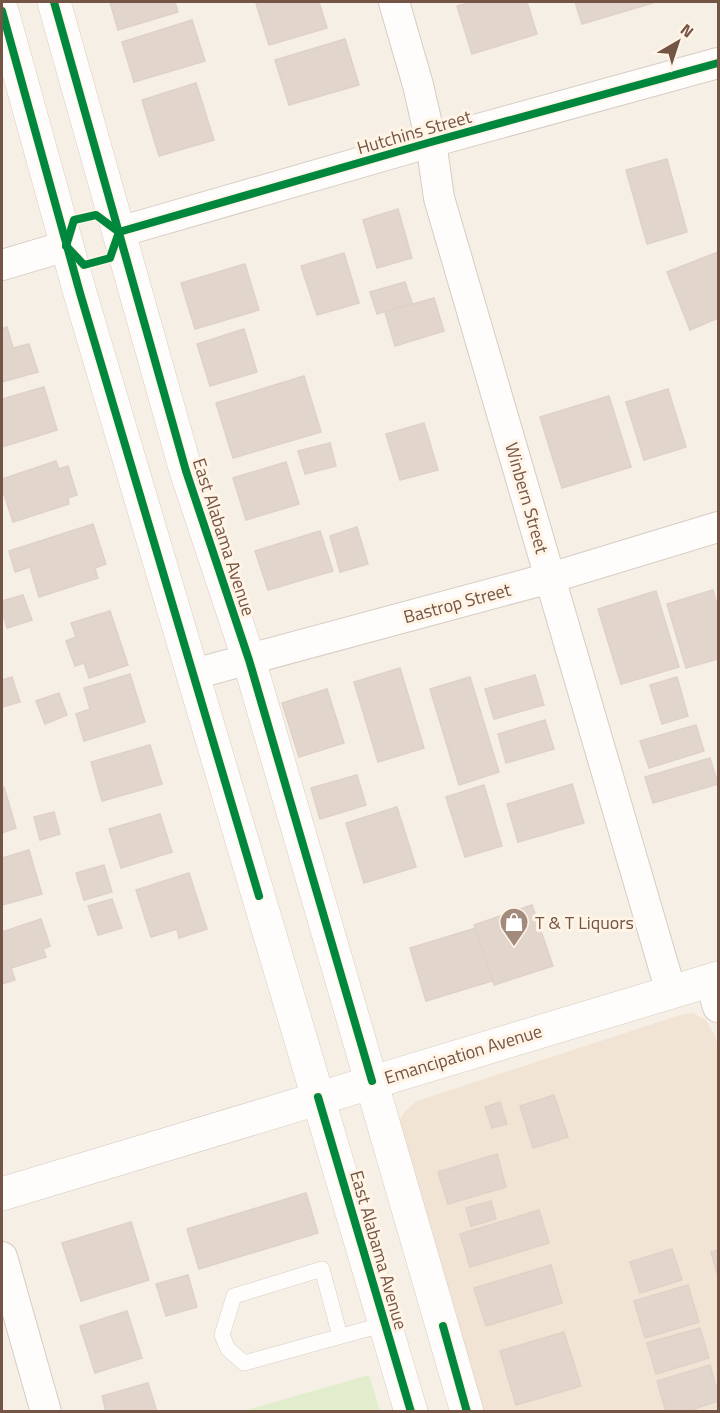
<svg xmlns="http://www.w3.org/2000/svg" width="720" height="1413" font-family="'Titillium Web',sans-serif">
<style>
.residential{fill:#f2e4d4}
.green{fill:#e2edce}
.building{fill:#e2d6cc;stroke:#dfd1c7;stroke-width:1.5}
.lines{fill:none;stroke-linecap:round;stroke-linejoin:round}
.service-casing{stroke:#d7ccc3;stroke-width:16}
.minor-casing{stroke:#d7ccc3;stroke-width:32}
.tertiary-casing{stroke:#d7ccc3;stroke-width:34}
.secondary-casing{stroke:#d6cbc2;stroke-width:34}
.service{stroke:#fefdfb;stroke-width:15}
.minor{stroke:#fefdfb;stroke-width:30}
.tertiary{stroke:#fefdfb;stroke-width:33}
.secondary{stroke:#fefdfb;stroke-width:33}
.cycleway-casing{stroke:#fff4e5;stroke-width:11}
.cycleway{stroke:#00873e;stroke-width:8}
.labels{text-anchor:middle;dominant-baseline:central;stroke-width:6;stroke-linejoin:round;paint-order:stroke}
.street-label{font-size:18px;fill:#745445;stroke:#fff4e5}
.poi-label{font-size:18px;fill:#745445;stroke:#fff4e5;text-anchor:start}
</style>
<rect width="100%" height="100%" fill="#f6efe5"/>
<path class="residential" d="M693,1013L706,1020L715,1036L718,1046V1411H477L398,1124L404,1112L417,1101L680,1015Z"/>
<path class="green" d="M369,1375L380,1411H243Z"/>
<g class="building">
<path d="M110,2H175L178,12L118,30Z"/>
<path d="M262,2H319L327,28L269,45L256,3Z"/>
<path d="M472,2H527L537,34L472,54L457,6Z"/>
<path d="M575,2H656L582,24Z"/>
<path d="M192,20L205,61L134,82L122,42Z"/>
<path d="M345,39L359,85L289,105L275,60Z"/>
<path d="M196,83L214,140L159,156L142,100Z"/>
<path d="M667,159L687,232L647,244L626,170Z"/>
<path d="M398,209L412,258L377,268L363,220Z"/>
<path d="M718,252V318L690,330L667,272Z"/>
<path d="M344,253L359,303L317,315L301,266Z"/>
<path d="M245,264L259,310L195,329L181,283Z"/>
<path d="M405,282L412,303L377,314L370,292Z"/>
<path d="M434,298L444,331L395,346L385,312Z"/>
<path d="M7,327L13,348L29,344L38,372L2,382V329Z"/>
<path d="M244,329L257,372L210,386L197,344Z"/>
<path d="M304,376L321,432L233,458L216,403Z"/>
<path d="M44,387L57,430L2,447V399Z"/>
<path d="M668,389L686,447L644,460L626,402Z"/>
<path d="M609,396L631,467L562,488L540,417Z"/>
<path d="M424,423L438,470L400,480L386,434Z"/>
<path d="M330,443L336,466L305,474L298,451Z"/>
<path d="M56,461L59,469L68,466L77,495L68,498L69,504L13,522L2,488V479Z"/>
<path d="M286,462L299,504L246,520L233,478Z"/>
<path d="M93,524L106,564L95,568L98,578L39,597L30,567L15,572L9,551Z"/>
<path d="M357,527L368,564L340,572L330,536Z"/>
<path d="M320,531L333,571L268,590L255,551Z"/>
<path d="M713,590L718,609V659L686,668L667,604Z"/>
<path d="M656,591L679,667L621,684L598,609Z"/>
<path d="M23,595L32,620L7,628L2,611V601Z"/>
<path d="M110,611L128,665L89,678L84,663L75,666L66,641L76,637L71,623Z"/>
<path d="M400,668L424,748L378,762L354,682Z"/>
<path d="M130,674L145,722L84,741L76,714L90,709L84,688Z"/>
<path d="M535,675L544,705L494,719L485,689Z"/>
<path d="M12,677L20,702L2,707V680Z"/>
<path d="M470,677L499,772L459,785L430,689Z"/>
<path d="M677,677L688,716L662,724L650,685Z"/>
<path d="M327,689L344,743L299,757L282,703Z"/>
<path d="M59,693L67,715L45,724L36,701Z"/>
<path d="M545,720L554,749L506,763L498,734Z"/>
<path d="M696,725L704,751L649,768L640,741Z"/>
<path d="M150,745L162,784L102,801L91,762Z"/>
<path d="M710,758L718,784L653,803L645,777Z"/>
<path d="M357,775L366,805L320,819L311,788Z"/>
<path d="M572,784L584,823L518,842L507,804Z"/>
<path d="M484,785L502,846L465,857L446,797Z"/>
<path d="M4,787L16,828L2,833V788Z"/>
<path d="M397,807L416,867L364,883L346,823Z"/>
<path d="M54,812L60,834L40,840L34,817Z"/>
<path d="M160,814L172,852L121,868L109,829Z"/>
<path d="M29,850L42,894L2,905V858Z"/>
<path d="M104,865L112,892L84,900L76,873Z"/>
<path d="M189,873L207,929L179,938L177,929L151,937L136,890Z"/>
<path d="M112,899L122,928L98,935L88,906Z"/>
<path d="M532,905L553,966L494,985L474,925Z"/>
<path d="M41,919L50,946L43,949L46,957L11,968L15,980L2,984V932Z"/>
<path d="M476,928L492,981L426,1001L410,948Z"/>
<path d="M554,1095L568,1137L533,1148L520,1106Z"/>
<path d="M500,1102L507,1124L492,1128L485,1107Z"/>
<path d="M497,1154L506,1187L448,1204L438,1172Z"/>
<path d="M306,1193L318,1233L199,1269L187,1229Z"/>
<path d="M491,1201L496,1219L471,1226L466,1208Z"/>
<path d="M539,1210L549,1243L470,1267L460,1234Z"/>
<path d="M131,1222L149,1280L81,1301L62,1243Z"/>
<path d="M672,1249L682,1280L640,1293L630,1262Z"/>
<path d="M718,1250V1277L711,1252Z"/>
<path d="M551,1265L562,1303L486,1326L474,1288Z"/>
<path d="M188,1275L197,1307L166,1316L156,1284Z"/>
<path d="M688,1285L699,1322L645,1338L634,1301Z"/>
<path d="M127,1311L142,1358L95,1373L80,1326Z"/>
<path d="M700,1328L709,1358L656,1374L647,1343Z"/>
<path d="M564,1332L581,1386L516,1405L500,1351Z"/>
<path d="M710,1365L718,1394V1401L685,1412H666L657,1381Z"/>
<path d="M148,1383L157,1412H106L102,1396Z"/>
</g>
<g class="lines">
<g class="service-casing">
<path id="service" d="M340,1336L322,1269L234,1296L222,1335L228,1349L244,1363L385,1324"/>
</g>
<g class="minor-casing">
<g id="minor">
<path d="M394,2L418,85L431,142L439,198L671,992"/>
<path d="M119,232L431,142L718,63"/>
<path d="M2,265L66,246"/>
<path d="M194,674L550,578L718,527"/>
<path d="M710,980L718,1007"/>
<path d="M2,1257L46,1412"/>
</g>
</g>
<g class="tertiary-casing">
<g id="tertiary">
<path d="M54,2L186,471L249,660L467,1412"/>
<path d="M2,11L80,293L411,1412"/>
</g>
</g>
<g class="secondary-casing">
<path id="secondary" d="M2,1194L718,978"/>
</g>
<use href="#service" class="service"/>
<use href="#minor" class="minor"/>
<use href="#tertiary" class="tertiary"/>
<use href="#secondary" class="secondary"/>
<g class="cycleway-casing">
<g id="cycleway">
<path d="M54,2L186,471L249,660L372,1081"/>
<path d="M2,11L80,293L259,896"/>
<path d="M119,232L431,142L718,63"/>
<path d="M66,246L74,220L96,215L119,232"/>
<path d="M68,248L84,265L110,258L119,232"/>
<path d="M318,1097L411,1412"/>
<path d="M443,1326L467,1412"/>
</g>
</g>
<use href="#cycleway" class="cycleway"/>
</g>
<defs>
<g id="shop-pin" transform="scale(1.5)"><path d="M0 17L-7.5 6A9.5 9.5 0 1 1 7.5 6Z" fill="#a28a7d" stroke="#fff4e5"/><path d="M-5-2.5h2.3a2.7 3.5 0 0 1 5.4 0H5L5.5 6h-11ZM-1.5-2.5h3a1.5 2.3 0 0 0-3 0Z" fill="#fff"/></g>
</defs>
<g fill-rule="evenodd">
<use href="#shop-pin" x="514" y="922"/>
</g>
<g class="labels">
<g class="street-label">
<text transform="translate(414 132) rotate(-16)">Hutchins Street</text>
<text transform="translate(527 498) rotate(74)">Winbern Street</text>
<text transform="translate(224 537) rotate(72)">East Alabama Avenue</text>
<text transform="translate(457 603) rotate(-15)">Bastrop Street</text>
<text transform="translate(463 1054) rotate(-17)">Emancipation Avenue</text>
<text transform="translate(379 1250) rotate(74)">East Alabama Avenue</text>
</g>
<g class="poi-label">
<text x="535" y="922">T &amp; T Liquors</text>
</g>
</g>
<rect width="720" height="1413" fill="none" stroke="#745445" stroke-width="6"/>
<g transform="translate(678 42) rotate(39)" stroke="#fff4e5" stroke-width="4.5" paint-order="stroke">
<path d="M0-4.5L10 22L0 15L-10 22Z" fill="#745445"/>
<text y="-9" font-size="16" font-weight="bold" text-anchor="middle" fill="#745445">N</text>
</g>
</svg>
